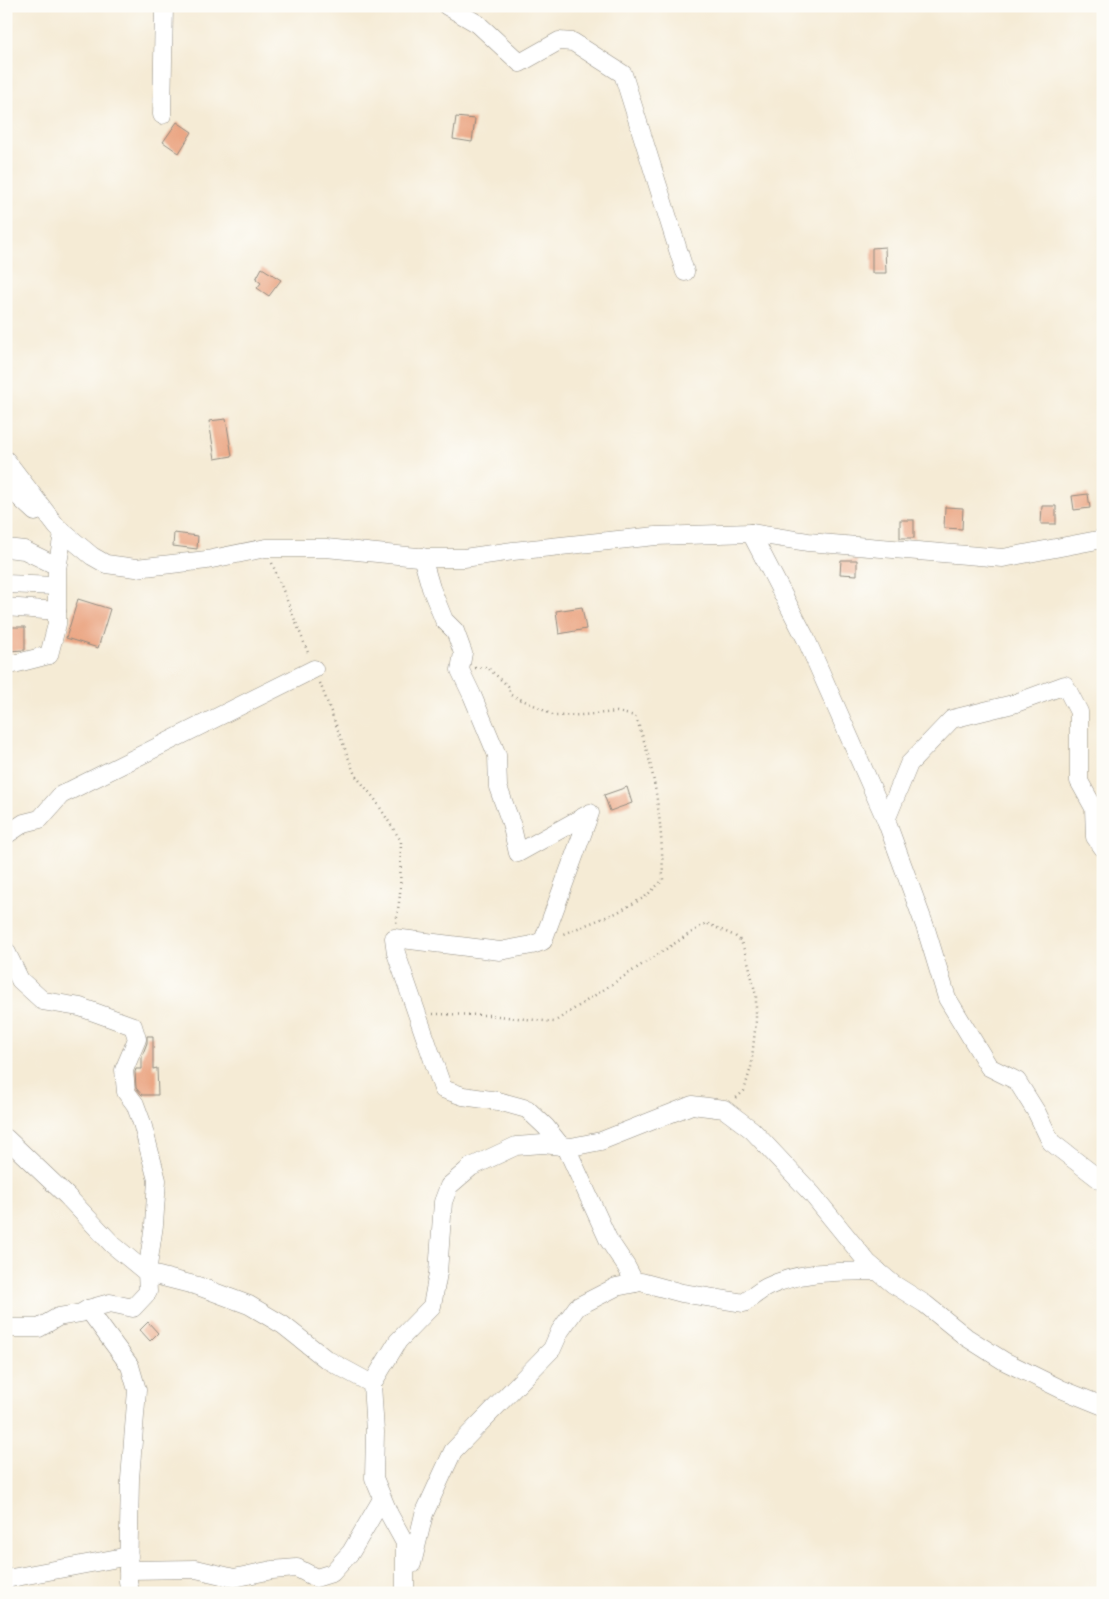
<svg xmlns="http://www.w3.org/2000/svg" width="1109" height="1599" font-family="Kalam,sans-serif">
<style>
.building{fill:#eba785}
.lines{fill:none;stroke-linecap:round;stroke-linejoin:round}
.minor-casing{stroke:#908b80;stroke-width:19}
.path{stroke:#908b80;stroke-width:2.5;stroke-dasharray:1 4;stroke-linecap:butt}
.minor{stroke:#fff;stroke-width:18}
</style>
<rect width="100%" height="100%" fill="#fdfcf7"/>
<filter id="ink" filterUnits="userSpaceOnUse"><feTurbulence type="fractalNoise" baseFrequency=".02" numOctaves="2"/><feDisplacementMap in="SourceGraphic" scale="10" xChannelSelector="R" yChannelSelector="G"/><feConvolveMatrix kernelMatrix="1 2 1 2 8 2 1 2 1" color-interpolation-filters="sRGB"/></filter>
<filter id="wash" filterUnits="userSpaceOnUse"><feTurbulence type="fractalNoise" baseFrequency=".0096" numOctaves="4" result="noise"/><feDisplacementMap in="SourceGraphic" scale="20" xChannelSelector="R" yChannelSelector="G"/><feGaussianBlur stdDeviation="1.12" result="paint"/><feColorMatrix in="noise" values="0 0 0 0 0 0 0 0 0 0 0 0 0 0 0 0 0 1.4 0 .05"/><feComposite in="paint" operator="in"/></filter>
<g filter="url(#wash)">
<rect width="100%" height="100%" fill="#f5ebd5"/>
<g id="blocks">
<g class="building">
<path d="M456,117L475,119L472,142L453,139Z"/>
<path d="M177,122L192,132L179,153L163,142Z"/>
<path d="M885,247L886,273H872V248Z"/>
<path d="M262,268L281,280L269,296L257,288L261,283L256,279Z"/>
<path d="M226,419L232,456L215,459L209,421Z"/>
<path d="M1088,494L1090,508L1074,510L1072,496Z"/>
<path d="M1042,506H1056V524H1041Z"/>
<path d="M945,507L963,508L962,529L944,528Z"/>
<rect x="900" y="520" width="14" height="18"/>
<path d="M174,533L198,536L197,549L173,546Z"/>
<path d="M841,560H857V575L840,574Z"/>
<path d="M78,599L110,609L98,648L66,638Z"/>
<path d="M582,607L586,629L559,634L556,611Z"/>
<path d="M6,627H25V650L6,651Z"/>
<path d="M627,787L632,803L610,811L604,795Z"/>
<path d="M147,1036H153V1069L157,1068L158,1095H142L136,1088L135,1072L136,1069H142V1056L147,1043Z"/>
<path d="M148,1322L158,1333L150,1341L140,1330Z"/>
</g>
</g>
</g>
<g filter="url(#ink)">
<use href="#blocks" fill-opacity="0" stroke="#908b80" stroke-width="1"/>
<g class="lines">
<g class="minor-casing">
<g id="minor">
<path d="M447,6L478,24L520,63L559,41L573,42L623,74L685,272"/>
<path d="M162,115L164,6"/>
<path d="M6,460L57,527L92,556L106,564L136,568L207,560L266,548H326L428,558H464L513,551L656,536L751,533L808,542L1003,558L1103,539"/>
<path d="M6,485L35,512"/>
<path d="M751,533L806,639L886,820L909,764L952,719L1013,704L1065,685L1079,712V781L1094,808L1095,837L1103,848"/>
<path d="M6,548L24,550L57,566"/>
<path d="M422,557L431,588L444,620L455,631L463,653L460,670L472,695L497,755L498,787L511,823L518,853L590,813L543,941L532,945L500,951L394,938L396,953L443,1089L463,1096L498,1101L527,1109L546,1127L561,1146"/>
<path d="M6,584L56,586"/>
<path d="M6,607L57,611"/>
<path d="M6,666L49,655L57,624V569L63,533"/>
<path d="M886,820L926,929L947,998L989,1067L1017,1081L1037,1113L1051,1142L1103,1182"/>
<path d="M6,835L24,823L40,819L61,795L314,669"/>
<path d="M6,951L20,980L43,1001L80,1007L133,1026L137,1039L124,1070L126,1092L135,1104L142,1123L157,1180L154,1225L147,1273L198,1286L249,1305L283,1325L326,1359L372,1384L375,1432L374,1478L389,1514L405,1543V1593"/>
<path d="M6,1138L67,1196L113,1245L147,1273L148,1292L133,1308L110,1303L88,1309L130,1366L137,1390L130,1479L128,1581L130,1593"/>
<path d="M566,1147L608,1239L626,1266L635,1283"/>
<path d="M6,1328H39L58,1317L81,1313L88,1309"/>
<path d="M372,1384L398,1341L432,1306L438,1273L443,1202L449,1186L471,1167L516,1146L543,1144L571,1147L601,1141L692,1105L724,1109L752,1130L812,1194L868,1263L893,1284L925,1304L966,1337L1004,1361L1061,1389L1103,1406"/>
<path d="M412,1564L424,1514L453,1451L552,1349L560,1331L577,1307L616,1287L641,1282L682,1293L744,1303C751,1298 759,1291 767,1287C801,1270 841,1272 878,1271"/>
<path d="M128,1570L196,1569L234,1578L272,1570L297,1568L316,1578L332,1573L351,1552L382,1499"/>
<path d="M6,1579L129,1556"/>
</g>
</g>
<g class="path">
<path d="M272,563L309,655"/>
<path d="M475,668L487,667L508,686L511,695L536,706L554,716L582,715L617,712L635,716C656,767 662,825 663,880L645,897L616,913L563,934"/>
<path d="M320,683L355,775L374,798L401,841L400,895L396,924"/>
<path d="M433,1014L489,1015L554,1022L706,923L735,936L741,941L749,965L756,996V1021L751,1067L744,1091L736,1098"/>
</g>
<use href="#minor" class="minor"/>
</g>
</g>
<rect width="1109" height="1599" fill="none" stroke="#fdfcf7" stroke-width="25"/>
</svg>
